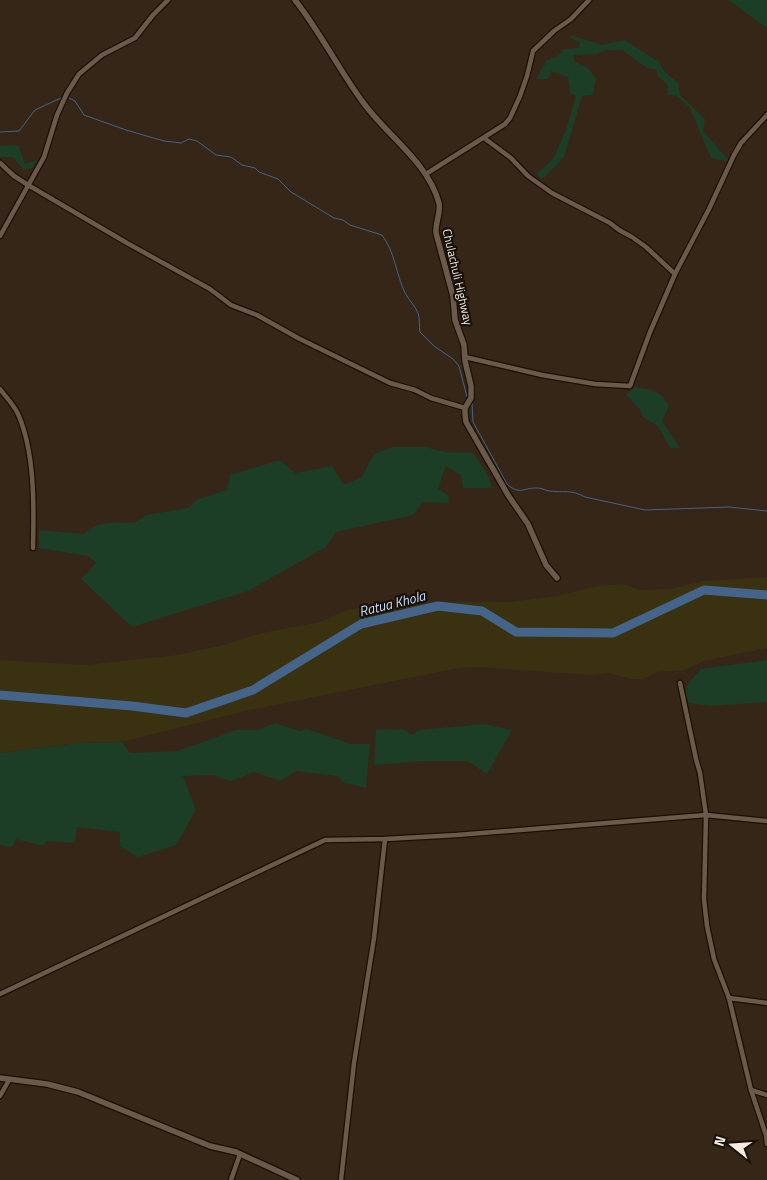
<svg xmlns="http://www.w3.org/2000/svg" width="767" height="1180" font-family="'Titillium Web',sans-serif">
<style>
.green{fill:#1c3d26}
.sand{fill:#393110}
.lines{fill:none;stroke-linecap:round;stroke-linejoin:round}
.stream{stroke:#456489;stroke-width:1}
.river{stroke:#456489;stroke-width:9}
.minor-casing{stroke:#1c0f03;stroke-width:7}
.tertiary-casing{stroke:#1c0f03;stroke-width:8}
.minor{stroke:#6b5a4a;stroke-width:4.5}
.tertiary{stroke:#6b5a4a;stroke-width:5.5}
.labels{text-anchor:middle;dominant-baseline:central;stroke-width:4.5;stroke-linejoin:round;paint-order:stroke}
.street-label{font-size:12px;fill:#f5ebe2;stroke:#18110b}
.water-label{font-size:14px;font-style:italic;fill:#c6daf2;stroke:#18110b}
</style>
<rect width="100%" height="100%" fill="#352618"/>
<g class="green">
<path d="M728,0H767V28Z"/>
<path d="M571,35L601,45L625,40L659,62L665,72L678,83L680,95L705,119L703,131L730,162L711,158L690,108L677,96L667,95L668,85L658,76L656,69L647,68L622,50H606L597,54L573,55L575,62L588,68L596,78L593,95L582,96L564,157L542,179L537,174L553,159L566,130L576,96L570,93L568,77L551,71L548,79H536L546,61L558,56L564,49L578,48L580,42L570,38Z"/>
<path d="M18,145L25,164L39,160L32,168L24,170L13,157H0V146Z"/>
<path d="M635,387C653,391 659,389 669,406L662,421L675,440L679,448H670L658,426L644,418L639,408L626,395Z"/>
<path d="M392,447H426L445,452L473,453L489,477L492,488H463L461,475L446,466L438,489L448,495L449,503L423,502L413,515L336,532L326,547L248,591L132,627L81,579L96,563L88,556L39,548V530L83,534L95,526L107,523L136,522L146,515L189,508L196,500L227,490L230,475L280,460L295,473L332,466L344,485L361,478L374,454Z"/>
<path d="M767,660V702L711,706L689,703C680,687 691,681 701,669Z"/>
<path d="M275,723L300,731L307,729L351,744H370L366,788L345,783L337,776L296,771L281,781L254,772L231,781L213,775L183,776L196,810L176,845L138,857L120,846V832L77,827L75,843L47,841L43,846L16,839L12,847L0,845V753L76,743L122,742L130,753L178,751L235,730H258Z"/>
<path d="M485,724L512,730L487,774L467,761H423L374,765L376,729L405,730L412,735L418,730Z"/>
</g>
<path class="sand" d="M767,577V648L704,661L685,670L658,672L642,679H633L608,673L591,675L477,667L459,668L250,710L122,742L76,743L0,753V660L85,665L177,655L223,645L262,633L320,622L344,611L371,605L418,601L509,602L557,596L597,586L623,584L640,590L670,589L703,581Z"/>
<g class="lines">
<g class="stream">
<path d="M69,98L75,101L84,115L126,130L164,141L181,143L189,139L197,141L216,155L231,157L242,165L255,168L259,172L278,179L291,192L334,218L343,220L350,225L382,235C395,252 396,274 405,293C409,300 415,306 418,313C420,319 419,326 420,332L434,346L453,359L459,366L467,397"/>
<path d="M0,132L19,131L35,110L63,97"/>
<path d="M472,402L473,422L507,484C520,496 524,487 538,488C542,488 546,491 550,491C564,493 571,489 585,497L645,510L729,507L767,511"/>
</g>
<path class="river" d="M0,695L132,706L186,713L253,690L361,624L438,606L482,611L516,632L613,633L704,590L767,595"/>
<g class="minor-casing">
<g id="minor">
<path d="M484,138L511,158L528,176L552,193L610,223L619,230L632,237L646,247L675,274"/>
<path d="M0,163L14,176L28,185L127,243L210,289L231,305L257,315L298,338L390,383L415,390L431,398L465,408"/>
<path d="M426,174L505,124L510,118L520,96L527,76L533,51L554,31L571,19L589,0"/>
<path d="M0,236L44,157L57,115L67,93L79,74L102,55L135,38L153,15L168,0"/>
<path d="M465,357L542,375L595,384L630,386L650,332L675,274L709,209L734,155L741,143L767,115"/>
<path d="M0,389C6,397 14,405 18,414C35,452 34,507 33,548"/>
<path d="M680,683L696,759L700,773L706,815L704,899L707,926L714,959L729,998L751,1090L766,1135L767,1144"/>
<path d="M0,994L325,840L385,839L457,835L706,815L767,821"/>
<path d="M729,998L767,1003"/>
<path d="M751,1090L767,1095"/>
<path d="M0,1096L9,1080"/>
<path d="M231,1180L240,1154"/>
<path d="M341,1180L354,1063L374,938L385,839"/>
</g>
</g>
<g class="tertiary-casing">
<g id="tertiary">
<path d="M295,0C321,33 340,72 365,105C389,137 428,163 439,203C441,213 435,223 436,233L453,296L455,320L464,345L465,361L471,386V398L465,408V414L466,422L508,495L528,524L546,565L557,578"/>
<path d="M0,1078L47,1084L78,1092L210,1146L236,1152L297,1180"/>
</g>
</g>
<use href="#minor" class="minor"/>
<use href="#tertiary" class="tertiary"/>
</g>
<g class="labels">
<g class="street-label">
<text transform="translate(458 277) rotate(77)">Chulachuli Highway</text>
</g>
<g class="water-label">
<text transform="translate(392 603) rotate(-14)">Ratua Khola</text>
</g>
</g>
<g transform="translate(732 1145) rotate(287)" stroke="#18110b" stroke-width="4" paint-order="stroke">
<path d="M0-4L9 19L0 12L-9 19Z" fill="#f5ebe2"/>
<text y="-8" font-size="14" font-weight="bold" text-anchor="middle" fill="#f5ebe2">N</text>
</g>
</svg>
